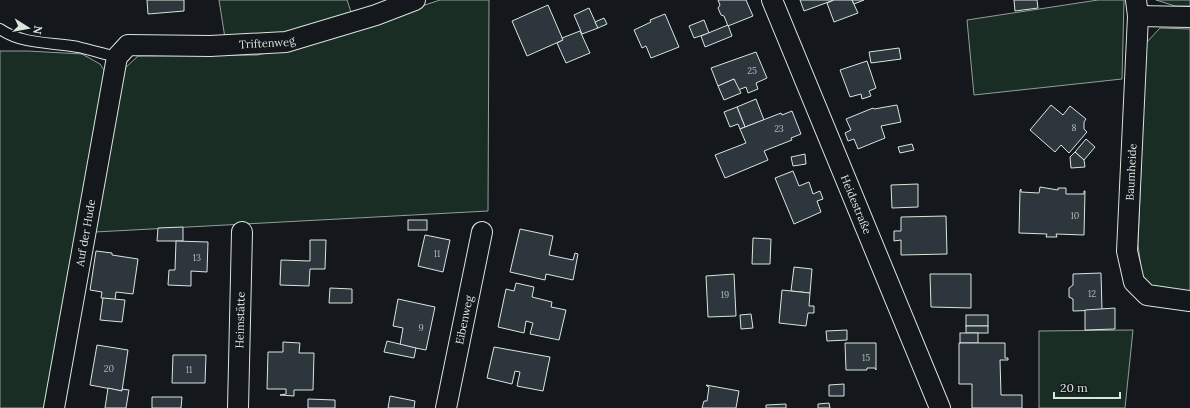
<svg xmlns="http://www.w3.org/2000/svg" width="1190" height="408" font-family="Lora,serif">
<style>
.green{fill:#1a2d24;stroke:#939e99}
.building{fill:#2c363c;stroke:#d8e6dc}
.lines{fill:none;stroke-linecap:round;stroke-linejoin:round}
.service-casing{stroke:#d8e6dc;stroke-width:12}
.minor-casing{stroke:#d8e6dc;stroke-width:22}
.service{stroke:#14181c;stroke-width:10}
.minor{stroke:#14181c;stroke-width:20}
.labels{text-anchor:middle;dominant-baseline:central;stroke-width:3;stroke-linejoin:round;paint-order:stroke}
.number-label{font-size:9px;fill:#adbab4}
.street-label{font-size:11px;fill:#d8e6dc;stroke:#14181c}
</style>
<rect width="100%" height="100%" fill="#14181c"/>
<g class="green">
<path d="M219,0H347L352,15L285,33L225,38Z"/>
<path d="M440,0H489L488,211L95,232L123,70L138,56L257,55L304,45Z"/>
<path d="M1098,0H1124L1122,79L974,95L967,20Z"/>
<path d="M1156,0H1190V6H1175Z"/>
<path d="M1160,28L1190,29V291L1151,286L1142,275L1138,245L1146,43Z"/>
<path d="M0,51H28L82,54L100,64L106,73L46,408H0Z"/>
<path d="M1133,330L1125,408H1039V331Z"/>
</g>
<g class="building">
<path d="M147,0H184V11L148,14Z"/>
<path d="M718,0H746L753,16L728,26L724,16L721,15L718,8L720,5Z"/>
<path d="M800,0H834L804,11Z"/>
<path d="M834,0H852L858,13L834,22L827,3Z"/>
<path d="M852,0H864L854,4Z"/>
<path d="M1014,0H1037L1038,8L1015,11Z"/>
<path d="M548,5L563,40L527,56L512,21Z"/>
<path d="M589,8L598,28L582,34L574,15Z"/>
<path d="M665,14L679,47L651,58L646,46L642,48L634,30L651,22L650,20Z"/>
<path d="M604,18L607,24L598,28L595,22Z"/>
<path d="M704,20L709,33L694,38L689,26Z"/>
<path d="M728,25L732,36L705,47L701,36Z"/>
<path d="M580,31L590,53L566,63L557,43L563,40L562,38Z"/>
<path d="M899,48L901,59L871,63L869,52Z"/>
<path d="M756,52L767,78L756,83L758,89L748,93L746,87L738,90L734,79L718,86L711,68Z"/>
<path d="M867,61L876,88L869,91L871,96L862,99L861,94L850,97L840,70Z"/>
<path d="M734,79L741,93L724,100L718,86Z"/>
<path d="M756,99L764,120L745,127L737,107Z"/>
<path d="M897,105L901,122L881,126L885,138L858,149L854,139L848,141L845,133L851,130L846,119L873,108L874,109Z"/>
<path d="M1051,105L1063,115L1070,106L1086,119L1084,122V129L1087,132L1069,153L1061,145L1055,152L1030,130Z"/>
<path d="M737,107L745,127L740,129L738,124L730,127L724,112Z"/>
<path d="M792,111L801,134L791,138L792,140L764,151L768,160L725,178L715,155L746,143L740,129L781,113L782,115Z"/>
<path d="M1086,139L1095,147L1084,160L1075,152Z"/>
<path d="M912,144L914,150L900,153L898,147Z"/>
<path d="M1075,152L1084,160L1085,167L1071,168L1070,157Z"/>
<path d="M805,154L806,164L793,166L791,157Z"/>
<path d="M793,171L799,186L809,182L813,194L820,191L823,199L817,201L821,212L794,224L775,178Z"/>
<path d="M918,184V207L892,208L891,185Z"/>
<path d="M1040,187L1058,190V188H1066V194H1084V191H1085L1084,235L1056,234L1057,237H1046L1047,234L1019,233L1020,190L1021,189V192L1039,193Z"/>
<path d="M946,216L947,254L901,255V240L894,241V231H901V217Z"/>
<rect x="408" y="220" width="19" height="10"/>
<path d="M183,227V241H157L158,228Z"/>
<path d="M520,229L553,236L549,255L573,260L575,253L578,254L573,280L546,274L545,280L510,272Z"/>
<path d="M425,235L450,240L443,272L418,266Z"/>
<path d="M753,238L771,239L770,264H752Z"/>
<path d="M310,240H326L325,269H310L309,286L280,285L281,260L310,261Z"/>
<path d="M176,241L208,242L207,272L191,271V286L168,285L169,270H175Z"/>
<path d="M96,251L112,253V255L138,259L133,294L116,292L115,300L101,298L102,292L90,290Z"/>
<path d="M794,267L812,269L810,293L791,291Z"/>
<path d="M1101,273L1102,310L1073,311V299L1069,297V288L1073,285V274Z"/>
<path d="M734,274L736,316L708,317L706,276Z"/>
<path d="M930,274H971V308L931,307Z"/>
<path d="M516,283L534,287L532,297L552,302L551,307L566,310L559,340L530,334L533,323L526,321L524,333L498,327L506,289L514,291Z"/>
<path d="M330,288L352,289V303H329Z"/>
<path d="M782,290L810,293L809,306H814V313H808L806,326L779,323Z"/>
<path d="M103,298L125,300L122,322L100,320Z"/>
<path d="M398,299L435,307L426,350L400,345L403,328L393,326Z"/>
<path d="M1115,308V329L1085,330V310Z"/>
<path d="M751,314L753,328L741,329L740,315Z"/>
<rect x="966" y="315" width="22" height="11"/>
<rect x="966" y="326" width="22" height="7"/>
<path d="M847,330V340L827,341L826,331Z"/>
<rect x="960" y="333" width="18" height="10"/>
<path d="M387,341L416,348L414,358L384,352Z"/>
<path d="M283,342L300,343L299,353H314L313,390H294V396L280,395L286,394V389H267L268,352H283Z"/>
<path d="M845,343H876V370L875,368H867V370H846Z"/>
<path d="M959,343H1005V358H1008V360H1000L1001,395H1022V408H972V384H959Z"/>
<path d="M97,345L128,350L122,391L90,385Z"/>
<path d="M494,347L550,357L543,391L517,386L520,372L515,371L512,384L487,378Z"/>
<path d="M173,355H206L205,383H172Z"/>
<path d="M844,384V396H829V385Z"/>
<path d="M706,385L739,391L736,408H702L704,401H707L709,387L707,386Z"/>
<path d="M108,388L122,391V389L129,390L126,408H105Z"/>
<path d="M390,396L415,401L414,408H388Z"/>
<path d="M152,397H182L181,408H152Z"/>
<path d="M308,399L335,400V408H308Z"/>
<path d="M829,403L830,408H818V404Z"/>
<path d="M786,404V408H766V405Z"/>
</g>
<g class="lines">
<g class="service-casing">
<path id="service" d="M0,29C23,45 52,42 78,47C91,50 104,54 117,57"/>
</g>
<g class="minor-casing">
<g id="minor">
<path id="s1" d="M772,0L940,408"/>
<path d="M1136,0L1138,16L1127,251L1134,282L1147,295L1190,301"/>
<path d="M1138,16L1190,17"/>
<path id="s2" d="M54,408L117,57L128,45L210,46L286,42L376,15L415,0"/>
<path id="s3" d="M238,408L242,232"/>
<path id="s4" d="M446,408L482,232"/>
</g>
</g>
<use href="#service" class="service"/>
<use href="#minor" class="minor"/>
</g>
<g class="labels">
<g class="number-label">
<text x="752" y="70">25</text>
<text x="1074" y="127">8</text>
<text x="779" y="128">23</text>
<text x="1075" y="215">10</text>
<text x="437" y="253">11</text>
<text x="197" y="257">13</text>
<text x="1092" y="293">12</text>
<text x="725" y="294">19</text>
<text x="421" y="327">9</text>
<text x="866" y="357">15</text>
<text x="109" y="368">20</text>
<text x="189" y="369">11</text>
</g>
<g class="street-label">
<text stroke="none"><textPath href="#s2" startOffset="512">Triftenweg</textPath></text>
<text transform="translate(1131 172) rotate(-87)">Baumheide</text>
<text stroke="none"><textPath href="#s1" startOffset="221">Heidestraße</textPath></text>
<text stroke="none"><textPath href="#s2" startOffset="178">Auf der Hude</textPath></text>
<text stroke="none"><textPath href="#s3" startOffset="88">Heimstätte</textPath></text>
<text stroke="none"><textPath href="#s4" startOffset="90">Eibenweg</textPath></text>
</g>
</g>
<g transform="translate(28 28) rotate(101)" stroke="#14181c" stroke-width="3" paint-order="stroke">
<path d="M0-3L7 15L0 10L-7 15Z" fill="#d8e6dc"/>
<text y="-6" font-size="11" font-weight="bold" text-anchor="middle" fill="#d8e6dc">N</text>
</g>
<path d="M1054 392v6h66v-6" fill="none" stroke="#d8e6dc" stroke-width="2"/>
<text x="1060" y="392" font-size="12" fill="#d8e6dc" stroke="#14181c" stroke-width="3" paint-order="stroke">20 m</text>
</svg>
